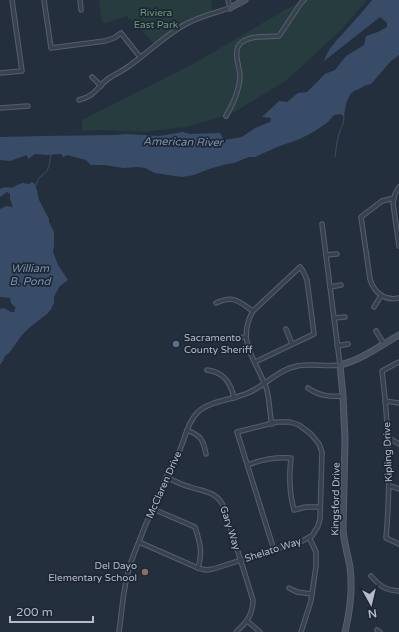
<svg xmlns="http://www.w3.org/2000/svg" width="399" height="632" font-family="'Varela Round',sans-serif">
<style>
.green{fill:#263c3f}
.water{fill:#394c67}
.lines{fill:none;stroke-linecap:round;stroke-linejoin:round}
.stream{stroke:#394c67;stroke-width:1}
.street-casing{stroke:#565f6c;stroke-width:5.5}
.secondary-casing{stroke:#565f6c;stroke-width:7}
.street{stroke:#38414e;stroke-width:3.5}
.secondary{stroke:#465061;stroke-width:5}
.service-dot{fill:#5c6f8a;stroke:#1d2633;stroke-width:1.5}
.education-dot{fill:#8d6e63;stroke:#1d2633;stroke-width:1.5}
.labels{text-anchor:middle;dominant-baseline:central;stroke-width:3.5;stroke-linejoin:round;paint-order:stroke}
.park-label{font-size:10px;fill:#6b9a76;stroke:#1d2633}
.poi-label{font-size:10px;fill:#b4bcc9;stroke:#1d2633;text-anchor:start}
.street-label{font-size:10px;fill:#b4bcc9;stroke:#1d2633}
.water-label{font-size:11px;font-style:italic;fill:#7c92b1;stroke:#1d2633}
</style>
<rect width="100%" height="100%" fill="#242f3e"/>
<g class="green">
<path d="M99,0H211L212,11L191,19L174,28L154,44L135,23L126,16L106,23L102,22Z"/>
<path d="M302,0H367L342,29L287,80L231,114L186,127L143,132L103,130L82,131V120L193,64Z"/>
</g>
<g class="water">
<path d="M372,0H399V55L391,61L371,84C366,85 364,86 359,89C358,90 355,90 354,91C346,96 345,110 344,117L341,114L334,115L328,122L315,131L300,139L277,147L255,157H249L234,163L227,164L209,169L194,175L182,177L155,173L145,168L138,167L123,168L105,165H91L86,160L67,155L63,157L61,154L47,155L35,154L28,159L27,155L10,161L0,160V137L43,136L118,135L125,134L159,136L183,132L190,134L220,133L224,140L242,137L255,128L270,122L271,118L262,117L279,101L287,102L298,93L307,92L325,74L335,70L346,56L364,45L366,36L378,32L387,27V23L380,17L324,61C329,47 337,40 347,29C355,20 364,10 372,0Z"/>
<path d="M31,182L34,183L37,190L39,200L49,219V222L54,232V245L53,252L58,265L68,280L59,287L54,297V303L51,309L47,314L30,327L22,335L9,353L5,356L2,362L0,365V309L4,308L11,312H15L14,310L16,308L11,303L10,298L0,297V209L6,206L13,207L10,199V194L7,192L0,197V189C7,185 8,189 14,187C16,186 17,184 20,184C23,182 26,184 30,184Z"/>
</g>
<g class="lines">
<g class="stream">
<path d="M335,157C336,149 337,141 339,134C341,127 344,125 344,117"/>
<path d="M35,186L39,178L47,171L49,166L51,155"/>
</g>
<g class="street-casing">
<g id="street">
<path d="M44,0L51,48L105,41L114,38L121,33L140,57"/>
<path d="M80,0L81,10"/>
<path d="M0,73L22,71L12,0"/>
<path d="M92,77L101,86"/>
<path d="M79,100C98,95 97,85 111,77C117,73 124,70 129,66C148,53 164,36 184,25C198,17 214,13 230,8L228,0"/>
<path d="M0,108L28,106"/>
<path d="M226,116C233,104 240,90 240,75C239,65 232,49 242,42C252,35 268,37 279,36L301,3L304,0"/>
<path d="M399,187L395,194L393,203L399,246"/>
<path d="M394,198L382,201L361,217L370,279C374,293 385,301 399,298"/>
<path d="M326,255L337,254"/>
<path d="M330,287L341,285"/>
<path d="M216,303C234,295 238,301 253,311"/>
<path d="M374,307L381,296"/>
<path d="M334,318L345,317"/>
<path d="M286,329L292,344"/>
<path d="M376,331L384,344"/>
<path d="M234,338L246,337"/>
<path d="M337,346L348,344"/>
<path d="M255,362L314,334L307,280L303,271L300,267L253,311C238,337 251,354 262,378C263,381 265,384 266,387C270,399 269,412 272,424"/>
<path d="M399,362L382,371C389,427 391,482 386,538L399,544"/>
<path d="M207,370C224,372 231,383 234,398"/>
<path d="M308,388C319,396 330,397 343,396"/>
<path d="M385,401L399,403"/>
<path d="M187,430C201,436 203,439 206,454"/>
<path d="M389,438L399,444"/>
<path d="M248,465C262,459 276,457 291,458C289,475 289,492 294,510L306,507H320"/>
<path d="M166,477C174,481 182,485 190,487C205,492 216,491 224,507L253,600C253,615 246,623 236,632"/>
<path d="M389,486L394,487L399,489"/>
<path d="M153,509L195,527C200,543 203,552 198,568"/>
<path d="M139,542L198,568L206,570L213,569L302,541L312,536L318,526L320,519L322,452L319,444L311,434L299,425L290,422H277L237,432L274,550"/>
<path d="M371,576C380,586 385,590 399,591"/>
<path d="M289,588L297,592L312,594"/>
<path d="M247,621L253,626L260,632"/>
<path d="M377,630L380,632"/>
<path d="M119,632C122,611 123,589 129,569C133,554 140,540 145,526C153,509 160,491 168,473C171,467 175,461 178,454C185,440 187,422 199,411C212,400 234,400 250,392C267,384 278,370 297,366C311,363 326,367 340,365L322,224"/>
<path d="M301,632L311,601L316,566V552L309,537"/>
</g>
</g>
<g class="secondary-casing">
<g id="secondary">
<path d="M230,8L245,0"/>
<path d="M345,632C350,611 353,589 350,567C348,555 344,543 343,530L345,439L343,396L340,365C361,360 380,346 399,335"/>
</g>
</g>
<use href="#street" class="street"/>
<use href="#secondary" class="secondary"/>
</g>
<circle class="service-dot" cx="176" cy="344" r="4"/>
<circle class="education-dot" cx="145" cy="572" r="4"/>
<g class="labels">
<g class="park-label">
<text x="156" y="13">Riviera<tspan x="156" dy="12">East Park</tspan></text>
</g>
<g class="poi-label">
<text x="184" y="338">Sacramento<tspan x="184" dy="12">County Sheriff</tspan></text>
<text x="137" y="566" text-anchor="end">Del Dayo<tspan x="137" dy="12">Elementary School</tspan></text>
</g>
<g class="street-label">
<text transform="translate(388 452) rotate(-92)">Kipling Drive</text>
<text transform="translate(164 485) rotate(-66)">McClaren Drive</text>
<text transform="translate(336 499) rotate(-89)">Kingsford Drive</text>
<text transform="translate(230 528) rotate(72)">Gary Way</text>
<text transform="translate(273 550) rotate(-18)">Shelato Way</text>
</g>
<g class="water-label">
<text transform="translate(183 142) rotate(1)">American River</text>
<text x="30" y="268">William<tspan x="30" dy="13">B. Pond</tspan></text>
</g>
</g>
<g transform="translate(371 604) rotate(172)" stroke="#1d2633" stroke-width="3" paint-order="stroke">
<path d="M0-3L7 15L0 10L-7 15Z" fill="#b4bcc9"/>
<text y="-6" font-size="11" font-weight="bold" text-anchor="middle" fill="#b4bcc9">N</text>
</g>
<path d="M10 616v6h83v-6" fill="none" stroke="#b4bcc9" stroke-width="2"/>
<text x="16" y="616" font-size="12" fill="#b4bcc9" stroke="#1d2633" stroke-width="3" paint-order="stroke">200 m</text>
</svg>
